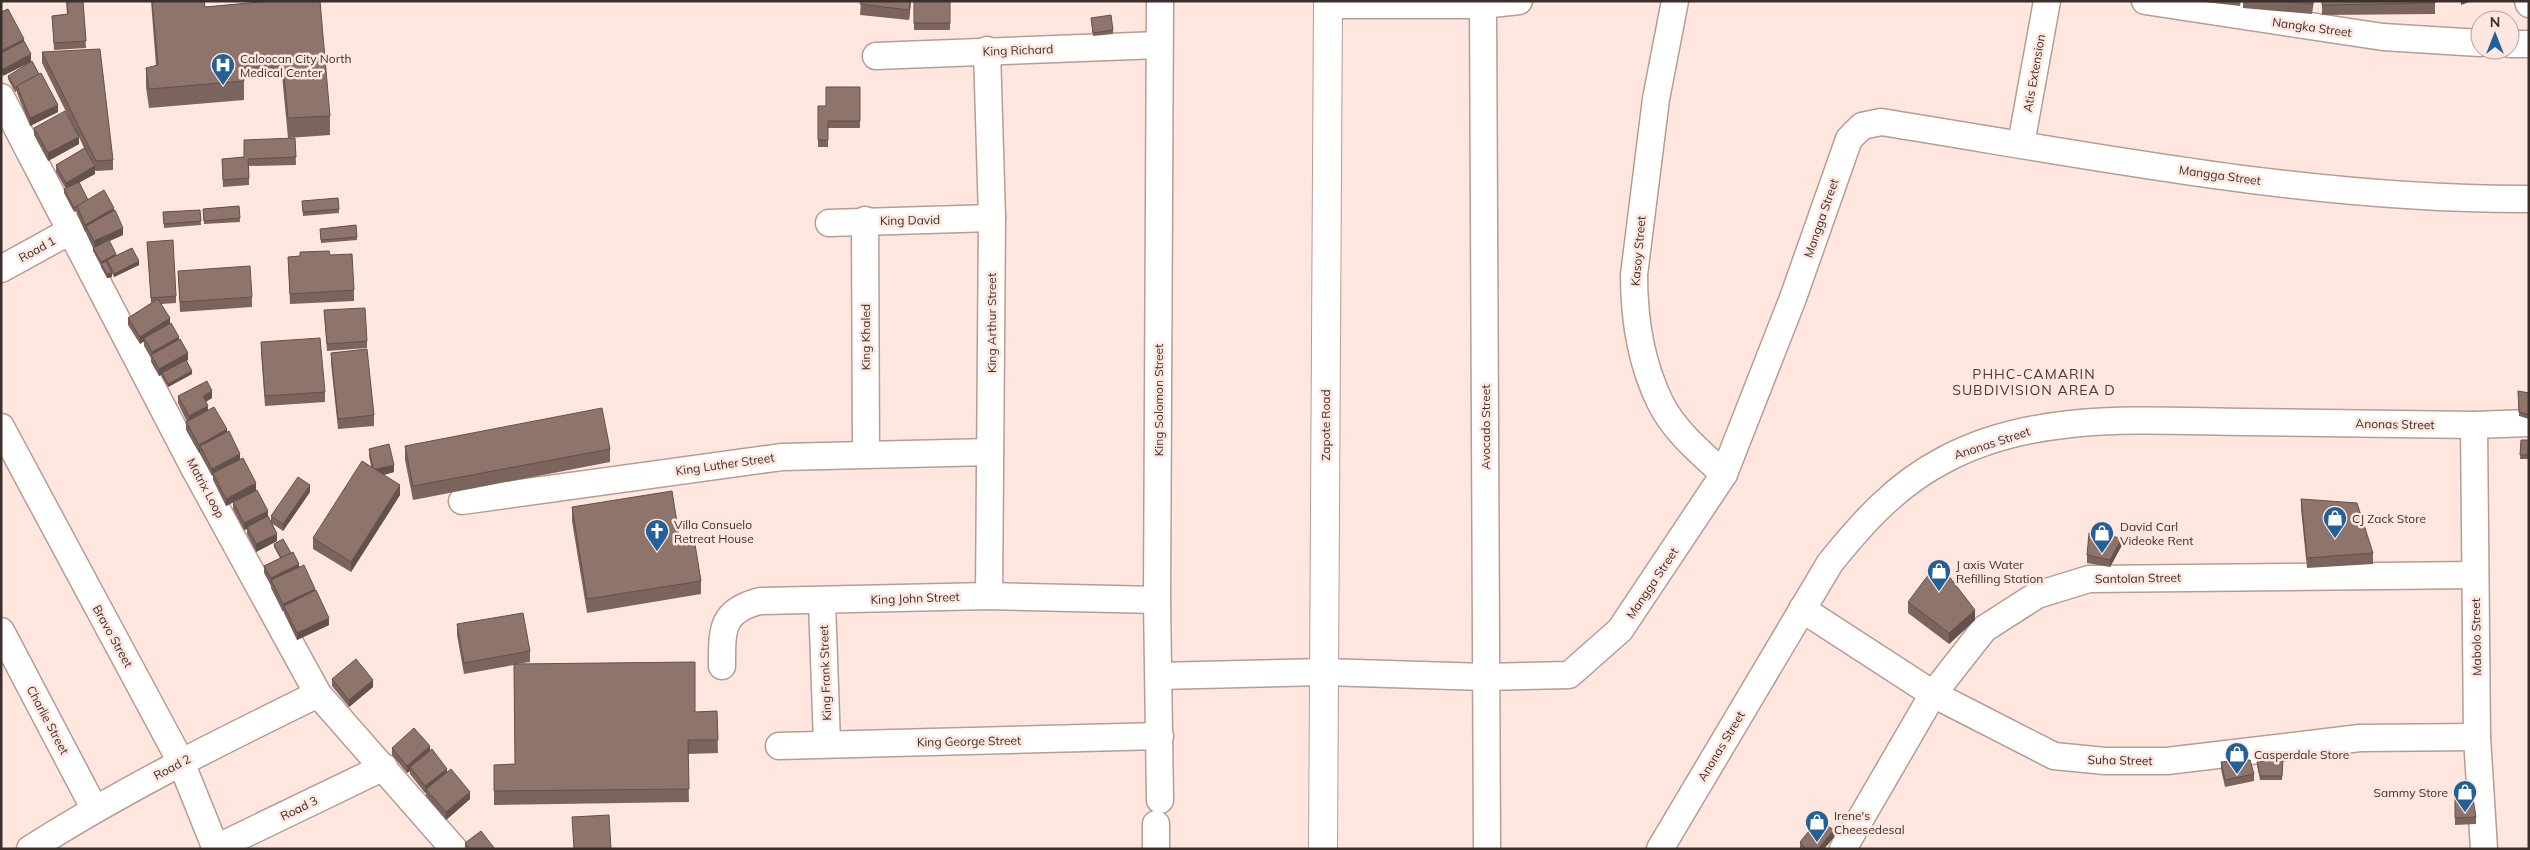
<svg xmlns="http://www.w3.org/2000/svg" width="2530" height="850" font-family="Mulish,sans-serif">
<style>
.lines{fill:none;stroke-linecap:round;stroke-linejoin:round}
.minor-casing{stroke:#b79c93;stroke-width:29}
.major-casing{stroke:#b79c93;stroke-width:30}
.minor{stroke:#fff;stroke-width:26}
.major{stroke:#fff;stroke-width:28}
.wall{fill:#7a645c}
.shaded-wall{fill:#63514b}
.building{fill:#8e746b;stroke:#63514b}
.labels{text-anchor:middle;dominant-baseline:central;stroke-width:5;stroke-linejoin:round;paint-order:stroke}
.street-label{font-size:12px;fill:#3b2f2c;stroke:#ffe7e0}
.poi-label{font-size:12px;fill:#3b2f2c;stroke:#ffe7e0;text-anchor:start}
.neighbourhood-label{font-size:14px;letter-spacing:1px;fill:#513a33;stroke:#ffe7e0}
</style>
<rect width="100%" height="100%" fill="#ffe7e0"/>
<g class="lines">
<g class="minor-casing">
<g id="minor">
<path d="M1160,1L1157,600L1160,800"/>
<path d="M1675,1L1656,99L1634,275C1634,318 1641,363 1660,402C1674,431 1701,453 1724,474"/>
<path d="M2145,1L2383,37L2480,43"/>
<path d="M2528,1L2529,4"/>
<path d="M1328,5H1483L1519,1"/>
<path d="M1483,5L1487,849"/>
<path d="M2510,44H2529"/>
<path d="M987,50L992,218L989,596"/>
<path d="M876,56L1159,45"/>
<path d="M1,97L193,466L318,694L454,849"/>
<path d="M2021,144L2047,1"/>
<path d="M865,220L866,454"/>
<path d="M829,223L992,218"/>
<path d="M1,269L72,230"/>
<path d="M2474,425L2477,737L2484,849"/>
<path d="M1,427L181,762L216,849"/>
<path d="M462,501L782,457L990,452"/>
<path d="M822,601L827,744"/>
<path d="M1802,609L1933,694L2054,756L2105,761H2167L2360,738L2477,737"/>
<path d="M1,631L94,808"/>
<path d="M722,666C722,629 721,611 760,601L989,596L1157,600"/>
<path d="M1159,676L1324,672L1485,677L1569,675L1620,630L1724,474L1793,298L1849,139L1862,126L1881,122C2095,156 2311,200 2529,199"/>
<path d="M779,746L1160,736"/>
<path d="M1156,824V849"/>
<path d="M30,849C123,790 220,742 318,694"/>
<path d="M214,849L384,767"/>
<path d="M1660,849L1830,563C1863,522 1897,484 1944,460C2035,411 2144,421 2244,422C2321,423 2398,424 2474,425L2529,423"/>
<path d="M1843,849L1933,694L1984,629L2037,595L2089,579L2475,575"/>
</g>
</g>
<g class="major-casing">
<path id="major" d="M1323,849L1328,1"/>
</g>
<use href="#minor" class="minor"/>
<use href="#major" class="major"/>
</g>
<g class="wall">
<path d="M66,1H83L86,48L54,50L52,16L67,14Z"/>
<path d="M151,1H204L205,7L271,1L330,116V135L288,138L282,75L244,78V100L149,108L146,87V68L156,66Z"/>
<path d="M861,1H911L909,20L860,15Z"/>
<rect x="914" y="1" width="36" height="29"/>
<path d="M2196,1H2241L2240,6Z"/>
<path d="M2243,1H2314L2312,14L2243,8Z"/>
<path d="M2322,1H2435V14L2322,15Z"/>
<path d="M8,9L3,76L1,72V12Z"/>
<path d="M1091,18L1113,30V34L1093,36Z"/>
<path d="M42,52L113,160V170L96,171L95,170V174L79,182L88,200L114,210L123,235L109,241L116,256L139,265L114,277L112,273V277L107,278L101,267V266L93,251V248L86,233V231L85,232L77,214V211L74,212L64,193V189H66L56,172V165L84,148L79,137V144L48,161L34,135V128L76,132L42,63Z"/>
<path d="M8,76L58,112L30,126L17,93V91L15,92L8,79Z"/>
<path d="M860,87V128H828V147H818V106H826Z"/>
<path d="M295,138L296,165L249,166V185L223,187L222,159L244,157Z"/>
<path d="M338,198L339,213L303,216L302,201Z"/>
<path d="M239,206L240,222L204,224L203,209Z"/>
<path d="M200,210L201,225L164,228L163,212Z"/>
<path d="M356,225L357,240L321,243L320,229Z"/>
<path d="M147,242L176,296V303L161,304L170,324L179,340L188,360L186,361L192,374L168,387L162,377V375L159,376L151,362V358L144,346V341L140,344L128,325V318L151,303Z"/>
<path d="M330,255L354,290V301L290,304L288,257Z"/>
<path d="M178,271L252,297V307L180,312Z"/>
<path d="M324,310L367,341V348L327,351Z"/>
<path d="M261,342L325,392V402L265,406L261,352Z"/>
<path d="M331,353L374,415V426L338,429L331,363Z"/>
<path d="M2518,391L2529,393V419L2519,416Z"/>
<path d="M178,396L212,398L206,402L208,410L227,432L256,490L268,517L271,521V516L310,492L283,531L273,524L277,541L256,552L247,534V529L244,530L233,509V502L226,506L213,480V475L212,476L200,454V452L199,453L186,430V422H187L178,403Z"/>
<path d="M2521,440H2529V459H2520Z"/>
<path d="M405,446L610,449V462L413,500L405,460Z"/>
<path d="M369,449L394,472L384,475L400,495L351,572L313,549V538L371,466L369,456Z"/>
<path d="M2301,499L2373,553V564L2307,568L2301,509Z"/>
<path d="M572,507L680,541L701,581V594L587,613L572,521Z"/>
<path d="M274,544L291,553L315,591L329,625L297,640L284,613V611L283,612L271,588V585V586L264,573V566L280,558L274,547Z"/>
<path d="M2122,545L2110,567L2087,563V555Z"/>
<path d="M1908,602L1975,620L1949,644L1908,613Z"/>
<path d="M457,624L530,651V662L517,664L695,712L717,711L718,753L688,754L689,802L494,805V765L515,764L514,665L464,674L457,635Z"/>
<path d="M332,679L373,687L349,707L332,686Z"/>
<path d="M392,748L430,751L470,799L446,820L426,796V792L425,793L410,774V771L407,773L392,755Z"/>
<path d="M2283,759L2282,780H2260L2257,765V762Z"/>
<path d="M2221,762L2254,774V781L2225,787L2221,769Z"/>
<path d="M2455,794L2476,817V824L2455,825Z"/>
<path d="M1834,837L1824,849H1800V842Z"/>
<path d="M465,843L495,849H465Z"/>
</g>
<g class="shaded-wall">
<path d="M910,1H911L909,20V10Z"/>
<path d="M2461,1H2472L2461,5Z"/>
<path d="M24,39V46L1,58V51Z"/>
<path d="M31,54V62L3,76V69Z"/>
<path d="M58,105V112L30,126V118Z"/>
<path d="M79,137V144L48,161V153Z"/>
<path d="M95,166V174L66,190V183Z"/>
<path d="M114,208V215L86,226V231L85,232V225Z"/>
<path d="M123,228V235L94,248V241Z"/>
<path d="M116,254V258L107,260V262L102,265L101,264V266V262Z"/>
<path d="M139,261V265L114,277V274Z"/>
<path d="M112,273V277L107,278V274Z"/>
<path d="M170,318V325L144,338V341L140,344V337Z"/>
<path d="M179,337V345L152,357V352Z"/>
<path d="M188,353V360L159,376V369Z"/>
<path d="M192,371V374L168,387V384Z"/>
<path d="M212,391V398L203,403V396Z"/>
<path d="M208,406V413L189,424V416Z"/>
<path d="M227,429V436L200,446V452L199,453V445Z"/>
<path d="M240,454V461L213,473V475L212,476V469Z"/>
<path d="M394,465V472L374,477V470Z"/>
<path d="M256,483V491L226,506V499Z"/>
<path d="M310,485V492L283,531V524Z"/>
<path d="M400,485V495L351,572V562Z"/>
<path d="M268,511V518L247,527V529L244,530V523Z"/>
<path d="M277,534V541L256,552V544Z"/>
<path d="M2122,538V545L2110,567V560Z"/>
<path d="M299,564V571L271,580V586V578Z"/>
<path d="M315,589V596L284,606L283,612V604Z"/>
<path d="M1975,610V620L1949,644V633Z"/>
<path d="M329,618V625L297,640V633Z"/>
<path d="M373,680V687L349,707V700Z"/>
<path d="M430,746V754L410,767V771L407,773V766Z"/>
<path d="M447,769V776L426,789V792L425,793V786Z"/>
<path d="M470,792V799L446,820V812Z"/>
<path d="M1834,830V837L1824,849H1819L1821,845Z"/>
</g>
<g class="building">
<path d="M67,1H83L86,41L54,43L52,16L68,14Z"/>
<path d="M152,1H204L205,7L271,1H320L330,116L288,118L282,56L242,59L244,81L149,89L146,68L158,65Z"/>
<path d="M861,1H910L909,10L860,4Z"/>
<rect x="914" y="1" width="36" height="22"/>
<path d="M2287,1H2312V4Z"/>
<path d="M2322,1H2435V3L2322,5Z"/>
<path d="M8,9L24,39L1,51V12Z"/>
<path d="M1111,15L1113,30L1093,33L1091,18Z"/>
<path d="M24,41L31,54L3,69L1,65V53Z"/>
<path d="M100,49L113,160L96,161L42,52Z"/>
<path d="M32,61L39,74L17,86V87L15,88L8,76Z"/>
<path d="M41,73L58,105L30,118L17,86Z"/>
<path d="M826,87H860V121H828V140H818V106H826Z"/>
<path d="M65,111L79,137L48,153L34,128Z"/>
<path d="M295,138L296,157L248,159L249,178L223,180L222,159L244,157V140Z"/>
<path d="M85,148L95,166L66,183L56,165Z"/>
<path d="M79,182L88,200L74,208L64,189Z"/>
<path d="M104,190L114,208L85,225L77,206Z"/>
<path d="M338,198L339,209L303,212L302,201Z"/>
<path d="M239,206L240,218L204,221L203,209Z"/>
<path d="M115,210L123,228L94,241L86,226Z"/>
<path d="M200,210L201,221L164,224L163,212Z"/>
<path d="M356,225L357,237L321,240L320,229Z"/>
<path d="M109,240L116,254L101,262L93,248Z"/>
<path d="M173,240L176,296L151,298L147,242Z"/>
<path d="M132,248L139,261L114,274L107,260Z"/>
<path d="M329,251L330,255L352,254L354,290L290,294L288,257L300,256V252Z"/>
<path d="M106,261L112,273L107,274L101,264Z"/>
<path d="M250,266L252,297L180,302L178,271Z"/>
<path d="M158,299L170,318L140,337L128,318Z"/>
<path d="M365,308L367,341L327,344L324,310Z"/>
<path d="M171,323L179,337L152,352L144,338Z"/>
<path d="M320,338L325,392L265,396L261,342Z"/>
<path d="M180,339L188,353L159,369L151,355Z"/>
<path d="M367,349L374,415L338,419L331,353Z"/>
<path d="M186,360L192,371L168,384L162,373Z"/>
<path d="M207,381L212,391L203,396L208,406L189,416L178,396Z"/>
<path d="M2518,391L2529,393V415L2519,412Z"/>
<path d="M214,407L227,429L199,445L186,422Z"/>
<path d="M602,408L610,449L413,486L405,446Z"/>
<path d="M229,431L240,454L212,469L200,446Z"/>
<path d="M2521,440H2529V455H2520Z"/>
<path d="M389,444L394,465L376,469L373,468L369,449Z"/>
<path d="M243,458L256,483L226,499L213,473Z"/>
<path d="M362,461L400,485L351,562L313,538Z"/>
<path d="M298,477L310,485L283,524L271,516Z"/>
<path d="M257,490L268,511L244,523L233,502Z"/>
<path d="M672,491L680,541L694,538L701,581L587,599L572,507Z"/>
<path d="M2301,499L2357,503L2373,553L2307,558Z"/>
<path d="M268,516L277,534L256,544L247,527Z"/>
<path d="M2089,533L2122,538L2110,560L2087,555Z"/>
<path d="M283,539L291,553L281,558L274,544Z"/>
<path d="M293,552L299,564L271,578L264,566Z"/>
<path d="M1938,562L1975,610L1949,633L1908,602Z"/>
<path d="M304,565L315,589L283,604L271,580Z"/>
<path d="M316,590L329,618L297,633L284,606Z"/>
<path d="M523,613L530,651L464,663L457,624Z"/>
<path d="M356,659L373,680L349,700L332,679Z"/>
<path d="M695,662V712L717,711L718,740H688L689,789L494,791V765L515,764L514,664Z"/>
<path d="M414,728L430,746L407,766L392,748Z"/>
<path d="M432,749L447,769L425,786L410,767Z"/>
<path d="M2283,759L2282,776H2260L2257,762Z"/>
<path d="M2250,760L2254,774L2225,780L2221,762Z"/>
<path d="M451,769L470,792L446,812L426,789Z"/>
<path d="M2472,792L2476,817L2455,818V794Z"/>
<path d="M609,815L611,849H574L572,817Z"/>
<path d="M1818,820L1834,830L1821,845L1819,849H1806L1800,842Z"/>
<path d="M481,831L495,849H470L465,843Z"/>
</g>
<defs>
<g id="hospital-pin" transform="scale(1.25)"><path d="M0 17L-7.5 6A9.5 9.5 0 1 1 7.5 6Z" fill="#226197" stroke="#ffe7e0"/><path d="M-5-5h3v3.5h4V-5h3V5h-3V1.5h-4V5h-3Z" fill="#fff"/></g>
<g id="shop-pin" transform="scale(1.25)"><path d="M0 17L-7.5 6A9.5 9.5 0 1 1 7.5 6Z" fill="#226197" stroke="#ffe7e0"/><path d="M-5-2.5h2.3a2.7 3.5 0 0 1 5.4 0H5L5.5 6h-11ZM-1.5-2.5h3a1.5 2.3 0 0 0-3 0Z" fill="#fff"/></g>
<g id="church-pin" transform="scale(1.25)"><path d="M0 17L-7.5 6A9.5 9.5 0 1 1 7.5 6Z" fill="#226197" stroke="#ffe7e0"/><path d="M-1.2-6h2.4v3.5h3.3v2.4h-3.3V6h-2.4V-.1h-3.3v-2.4h3.3Z" fill="#fff"/></g>
</defs>
<g fill-rule="evenodd">
<use href="#hospital-pin" x="223" y="65"/>
<use href="#shop-pin" x="2335" y="518"/>
<use href="#church-pin" x="657" y="531"/>
<use href="#shop-pin" x="2102" y="533"/>
<use href="#shop-pin" x="1939" y="571"/>
<use href="#shop-pin" x="2237" y="754"/>
<use href="#shop-pin" x="2465" y="792"/>
<use href="#shop-pin" x="1817" y="822"/>
</g>
<g class="labels">
<g class="street-label">
<text transform="translate(2312 27) rotate(8)">Nangka Street</text>
<text transform="translate(1018 50) rotate(-2)">King Richard</text>
<text transform="translate(2034 73) rotate(-80)">Atis Extension</text>
<text transform="translate(2220 175) rotate(8)">Mangga Street</text>
<text transform="translate(1821 218) rotate(-71)">Mangga Street</text>
<text transform="translate(910 220) rotate(-1)">King David</text>
<text transform="translate(37 249) rotate(-29)">Road 1</text>
<text transform="translate(1638 251) rotate(-85)">Kasoy Street</text>
<text transform="translate(991 323) rotate(-90)">King Arthur Street</text>
<text transform="translate(865 337) rotate(-90)">King Khaled</text>
<text transform="translate(1158 400) rotate(-90)">King Solomon Street</text>
<text transform="translate(2395 424) rotate(1)">Anonas Street</text>
<text transform="translate(1325 425) rotate(-90)">Zapote Road</text>
<text transform="translate(1485 427) rotate(-90)">Avocado Street</text>
<text transform="translate(1992 443) rotate(-18)">Anonas Street</text>
<text transform="translate(725 464) rotate(-8)">King Luther Street</text>
<text transform="translate(206 488) rotate(62)">Matrix Loop</text>
<text transform="translate(2138 578) rotate(-1)">Santolan Street</text>
<text transform="translate(1652 583) rotate(-56)">Mangga Street</text>
<text transform="translate(915 598) rotate(-2)">King John Street</text>
<text transform="translate(113 636) rotate(61)">Bravo Street</text>
<text transform="translate(2476 637) rotate(-91)">Mabolo Street</text>
<text transform="translate(825 673) rotate(-92)">King Frank Street</text>
<text transform="translate(48 720) rotate(62)">Charlie Street</text>
<text transform="translate(969 741) rotate(-1)">King George Street</text>
<text transform="translate(1721 746) rotate(-59)">Anonas Street</text>
<text transform="translate(2120 760) rotate(1)">Suha Street</text>
<text transform="translate(172 767) rotate(-28)">Road 2</text>
<text transform="translate(299 808) rotate(-26)">Road 3</text>
</g>
<g class="poi-label">
<text x="240" y="58">Caloocan City North<tspan x="240" dy="14">Medical Center</tspan></text>
<text x="2352" y="518">CJ Zack Store</text>
<text x="674" y="524">Villa Consuelo<tspan x="674" dy="14">Retreat House</tspan></text>
<text x="2120" y="526">David Carl<tspan x="2120" dy="14">Videoke Rent</tspan></text>
<text x="1956" y="564">J axis Water<tspan x="1956" dy="14">Refilling Station</tspan></text>
<text x="2254" y="754">Casperdale Store</text>
<text x="2448" y="792" text-anchor="end">Sammy Store</text>
<text x="1834" y="815">Irene's<tspan x="1834" dy="14">Cheesedesal</tspan></text>
</g>
<g class="neighbourhood-label">
<text x="2034" y="374">PHHC-CAMARIN<tspan x="2034" dy="16">SUBDIVISION AREA D</tspan></text>
</g>
</g>
<rect width="2530" height="850" fill="none" stroke="#3b2f2c" stroke-width="5"/>
<g transform="translate(2495 35)"><circle r="24" fill="#ffe7e0" stroke="#b19d98"/>
<path d="M0-4L9 19L0 12L-9 19Z" fill="#226197"/>
<text y="-8" font-size="14" font-weight="bold" text-anchor="middle" fill="#3b2f2c">N</text>
</g>
</svg>
